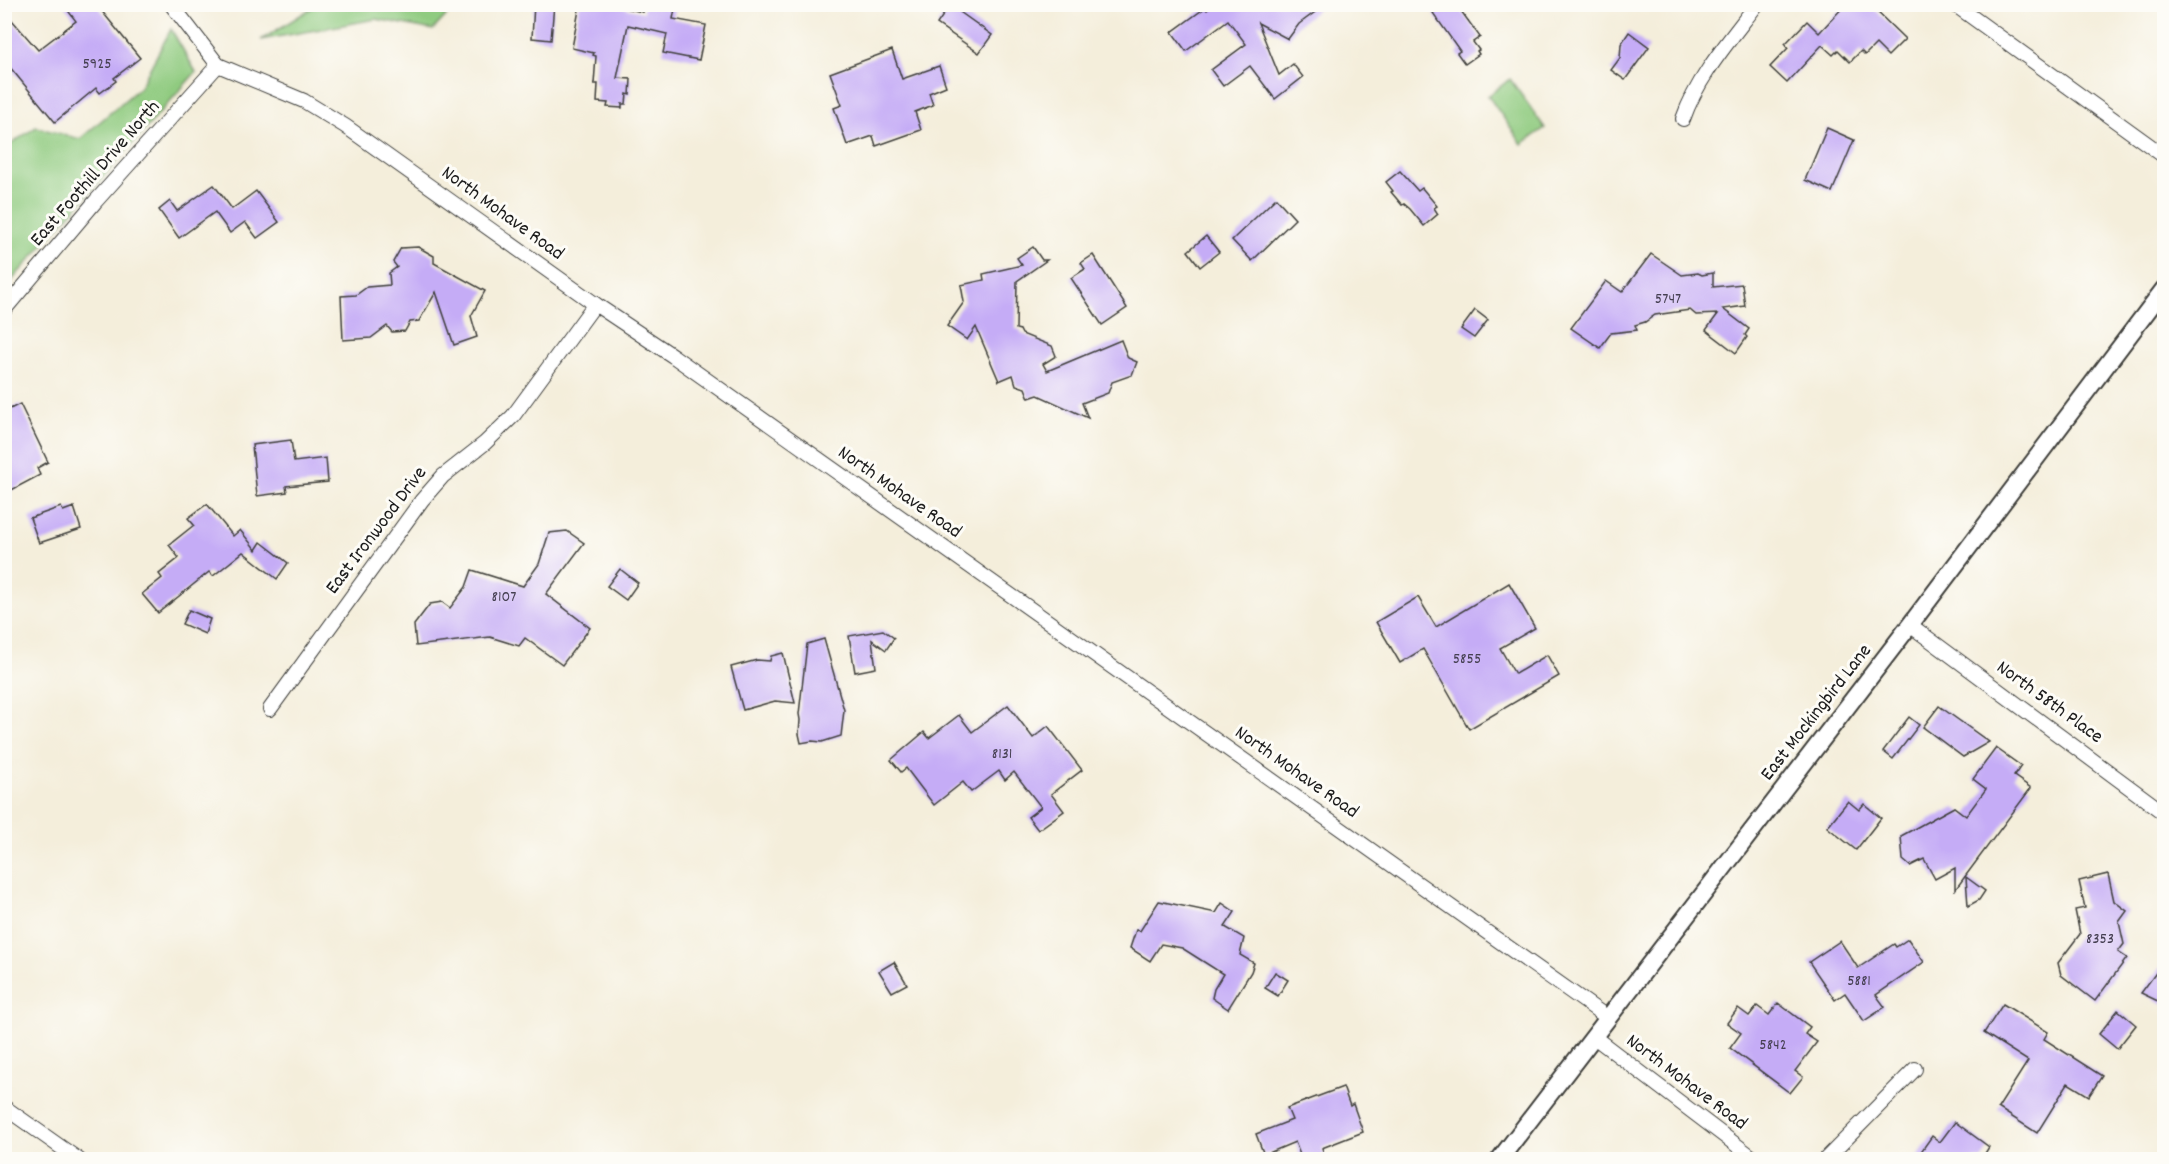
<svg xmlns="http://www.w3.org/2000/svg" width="2169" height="1164" font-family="Dekko,sans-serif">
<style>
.green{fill:#90cb80;stroke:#56744e;stroke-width:1.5}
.building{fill:#c5acf6}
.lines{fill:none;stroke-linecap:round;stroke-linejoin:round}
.minor-casing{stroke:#3c3c39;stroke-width:16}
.tertiary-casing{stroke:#3c3c39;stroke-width:20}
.minor{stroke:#fff;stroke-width:14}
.tertiary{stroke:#fff;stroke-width:16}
.labels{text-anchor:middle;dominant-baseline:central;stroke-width:6;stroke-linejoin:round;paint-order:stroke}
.number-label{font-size:16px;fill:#464052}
.street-label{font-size:20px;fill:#1c1c1c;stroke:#fdfcf7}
</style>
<rect width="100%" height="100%" fill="#fdfcf7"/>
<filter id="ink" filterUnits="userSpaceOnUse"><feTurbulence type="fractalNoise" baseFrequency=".0167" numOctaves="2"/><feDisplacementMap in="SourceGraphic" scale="12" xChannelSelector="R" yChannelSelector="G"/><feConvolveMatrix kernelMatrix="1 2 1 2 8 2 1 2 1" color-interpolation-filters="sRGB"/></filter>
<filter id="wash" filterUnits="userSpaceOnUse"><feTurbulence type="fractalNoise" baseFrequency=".008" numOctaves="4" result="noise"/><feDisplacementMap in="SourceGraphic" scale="24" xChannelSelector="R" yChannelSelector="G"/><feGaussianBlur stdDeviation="1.35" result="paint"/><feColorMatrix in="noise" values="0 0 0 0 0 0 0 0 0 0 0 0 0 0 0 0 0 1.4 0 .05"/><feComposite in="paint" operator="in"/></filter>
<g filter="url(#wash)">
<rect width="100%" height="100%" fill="#f4eedb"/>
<g class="green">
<path d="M318,4H456V5L433,30L376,19L261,40Z"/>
<path d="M171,29L196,72L5,288V148L36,127L80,139L140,87Z"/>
<path d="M1510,79L1545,128L1522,144L1488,96Z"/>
</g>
<g id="blocks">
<g class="building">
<path d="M63,4H96L140,58L114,78L116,81L100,93L96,88L55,122L4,60V27L12,20L38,50L76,21Z"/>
<path d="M534,4H554L551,40L532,38Z"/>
<path d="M580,4H606L643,12L644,4H676L673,19L706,25L699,60L663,53L667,34L628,25L617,78L631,79L630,95L627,94L626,104H622V108L607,107L608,103L597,102L598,84H594L596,56L593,55L594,53L572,48Z"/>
<path d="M1215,4H1326L1299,24L1288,39L1258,23L1279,75L1293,64L1303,77L1275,99L1250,66L1223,86L1211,70L1246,44L1228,20L1186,51L1172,32L1205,8L1207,10Z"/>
<path d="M1444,4H1456L1480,37L1473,42L1479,50L1477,51L1479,54L1465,64L1457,53L1460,51L1433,13Z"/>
<path d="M1846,4H1869L1905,39L1888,56L1876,44L1865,55L1861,51L1850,62L1838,50L1833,55L1822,45L1787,83L1770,67L1788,48L1785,44L1807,21L1819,33Z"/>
<path d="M950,5L992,35L979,53L937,24Z"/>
<path d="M1629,32L1649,47L1625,80L1611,70L1620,58L1621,44Z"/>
<path d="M892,50L902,79L939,66L946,86L929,93L933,105L915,112L921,130L876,146L873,136L847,145L834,108L842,105L830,73Z"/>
<path d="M1827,128L1854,140L1832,192L1805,180Z"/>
<path d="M1400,171L1418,191L1422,188L1437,206L1434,208L1438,214L1424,226L1410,209L1404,204L1402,205L1391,192L1393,191L1386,182Z"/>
<path d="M214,185L232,209L256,191L279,222L257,238L245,222L230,233L215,212L179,238L159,210L170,201L177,211Z"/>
<path d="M1276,198L1295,219L1252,261L1232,240Z"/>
<path d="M1206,236L1219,252L1200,267L1188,251Z"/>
<path d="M418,247L434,256V263L485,291L471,316L477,337L454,345L436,292L419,321L410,322L405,331L392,332L387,326L371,338L343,340L341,296L356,295L367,287L390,285L389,273L397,267L393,262L401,248Z"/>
<path d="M1033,247L1042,260H1047L1017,281L1016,329L1020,330L1022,334L1052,346L1056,356L1043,364L1047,371L1121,340L1128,358L1137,362L1132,375L1112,382L1108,393L1082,403L1088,418L1038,395L1029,398L1025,388L1016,385L1013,375L999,381L976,327L967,340L947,326L964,302L961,285L984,280L983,274L1022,265L1017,258Z"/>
<path d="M1651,254L1682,275L1698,273L1702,275L1713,273V287L1742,284L1745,306L1723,309L1749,329L1745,335L1747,337L1736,353L1706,330L1718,314L1696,315L1690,310L1655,315L1645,322L1635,325L1637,330L1611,333L1600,348L1571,328L1606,281L1622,292Z"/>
<path d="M1093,255L1127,308L1102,325L1071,278L1085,269L1081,263Z"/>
<path d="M1475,310L1488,320L1474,338L1461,329Z"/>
<path d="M20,404L48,462L37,468L40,475L4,494V412Z"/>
<path d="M291,440L294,462L326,458L328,482L286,486L287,492L257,496L252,445Z"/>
<path d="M207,504L233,536L240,530L256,550L261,542L288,563L277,579L243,552L213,576L209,572L158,613L142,594L162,578L159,574L179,558L169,545L194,525L188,518Z"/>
<path d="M61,507L63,511L74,507L81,529L39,543L30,518Z"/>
<path d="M567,531L584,543L546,594L590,628L562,665L525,638L519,646L490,637L416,646L414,625L430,604L442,602L450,608L466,587L472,570L523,586L539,564L549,533Z"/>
<path d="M620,569L638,583L626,600L607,586Z"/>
<path d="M1509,583L1535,628L1500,648L1515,674L1547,655L1559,676L1469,729L1423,649L1400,663L1376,622L1418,597L1436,627Z"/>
<path d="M189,610L210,619L205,634L182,624Z"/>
<path d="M883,630L894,638L886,650L872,640L876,668L855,672L849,636Z"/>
<path d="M824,639L844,710L841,736L822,742L812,741L801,743L799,734L800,720L799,714L807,644Z"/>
<path d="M783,653L795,703L775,701L743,710L731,667L757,660L770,661L771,656Z"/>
<path d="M1008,705L1033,738L1048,726L1082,770L1051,794L1064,811L1038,830L1028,817L1041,807L1014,772L1005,780L999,771L971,792L963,782L934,805L906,768L901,772L891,760L924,732L929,738L959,715L972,732Z"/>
<path d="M1939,706L1989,742L1963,757L1923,727Z"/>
<path d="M1909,717L1919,725L1893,759L1883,751Z"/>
<path d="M1996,748L2021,766L2014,776L2031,788L1955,890V868L1935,879L1924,859L1910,866L1903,860L1901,836L1954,807L1966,816L1986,789L1973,779Z"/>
<path d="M1848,801L1859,810L1864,804L1881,818L1856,850L1827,827Z"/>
<path d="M2108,874L2114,901L2127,911L2119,922L2124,944L2118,952L2127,958L2095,1001L2061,975L2058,963L2080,934L2075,910L2085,908L2079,881Z"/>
<path d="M1966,877L1985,891L1979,900L1968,906Z"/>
<path d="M1159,901L1216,913L1222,903L1235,912L1225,927L1244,938L1240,955L1254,963L1251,972L1228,1009L1212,998L1214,989L1223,974L1182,948L1161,944L1150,961L1130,948L1136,930L1140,931Z"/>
<path d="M1908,939L1924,962L1876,995L1885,1007L1864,1021L1845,993L1835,1000L1809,962L1840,941L1858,968L1894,944L1896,947Z"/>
<path d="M894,962L907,984L892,992L879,971Z"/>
<path d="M2164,962V1004L2141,993Z"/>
<path d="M1275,972L1288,980L1278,996L1265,988Z"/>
<path d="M1778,1003L1810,1027L1805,1034L1817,1042L1795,1071L1803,1077L1790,1093L1730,1048L1741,1033L1727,1023L1738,1008L1749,1016L1757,1006L1769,1015Z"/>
<path d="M2003,1004L2048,1032L2044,1039L2102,1076L2089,1096L2068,1083L2037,1133L1998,1108L2028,1061L1984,1033Z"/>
<path d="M2118,1010L2136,1025L2117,1049L2099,1034Z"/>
<path d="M1343,1087L1350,1106L1353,1104L1363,1132L1322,1148L1326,1160H1302L1295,1142L1264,1155L1256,1134L1292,1120L1287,1108Z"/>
<path d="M1955,1122L1989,1147L1981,1160H1915L1932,1136L1940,1142Z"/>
</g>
</g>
</g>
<g filter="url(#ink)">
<use href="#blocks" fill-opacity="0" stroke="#3c3c39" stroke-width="1.5"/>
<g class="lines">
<g class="minor-casing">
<g id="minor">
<path d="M171,4L218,65L304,101L345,126L595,304L673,356L1608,1018"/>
<path d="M1954,4L2164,156"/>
<path d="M1683,119C1698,76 1730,40 1757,4"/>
<path d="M4,310L95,202L218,65"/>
<path d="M1910,625L2164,813"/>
<path d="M270,709L422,500L443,476L485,443L513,416L595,304"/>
<path d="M1594,1037L1756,1160"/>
<path d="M4,1107L79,1160"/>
<path d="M1825,1160L1915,1069"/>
</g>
</g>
<g class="tertiary-casing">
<path id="tertiary" d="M1499,1160L1910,625L2164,289"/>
</g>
<use href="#minor" class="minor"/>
<use href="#tertiary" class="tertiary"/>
</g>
</g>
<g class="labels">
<g class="number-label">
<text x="97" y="64">5925</text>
<text x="1668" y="299">5747</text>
<text x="504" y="597">8107</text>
<text x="1467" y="659">5855</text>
<text x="1002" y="754">8131</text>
<text x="2100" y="939">8353</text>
<text x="1859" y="981">5881</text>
<text x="1773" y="1045">5842</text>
</g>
<g class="street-label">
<text transform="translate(96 174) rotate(-49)">East Foothill Drive North</text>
<text transform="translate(502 214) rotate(36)">North Mohave Road</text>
<text transform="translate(899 493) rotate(35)">North Mohave Road</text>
<text transform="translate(377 531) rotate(-53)">East Ironwood Drive</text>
<text transform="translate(2049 703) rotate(36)">North 58th Place</text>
<text transform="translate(1817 713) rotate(-52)">East Mockingbird Lane</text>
<text transform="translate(1296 773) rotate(35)">North Mohave Road</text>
<text transform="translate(1686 1083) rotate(37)">North Mohave Road</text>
</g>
</g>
<rect width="2169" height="1164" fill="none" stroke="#fdfcf7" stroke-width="24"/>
</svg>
